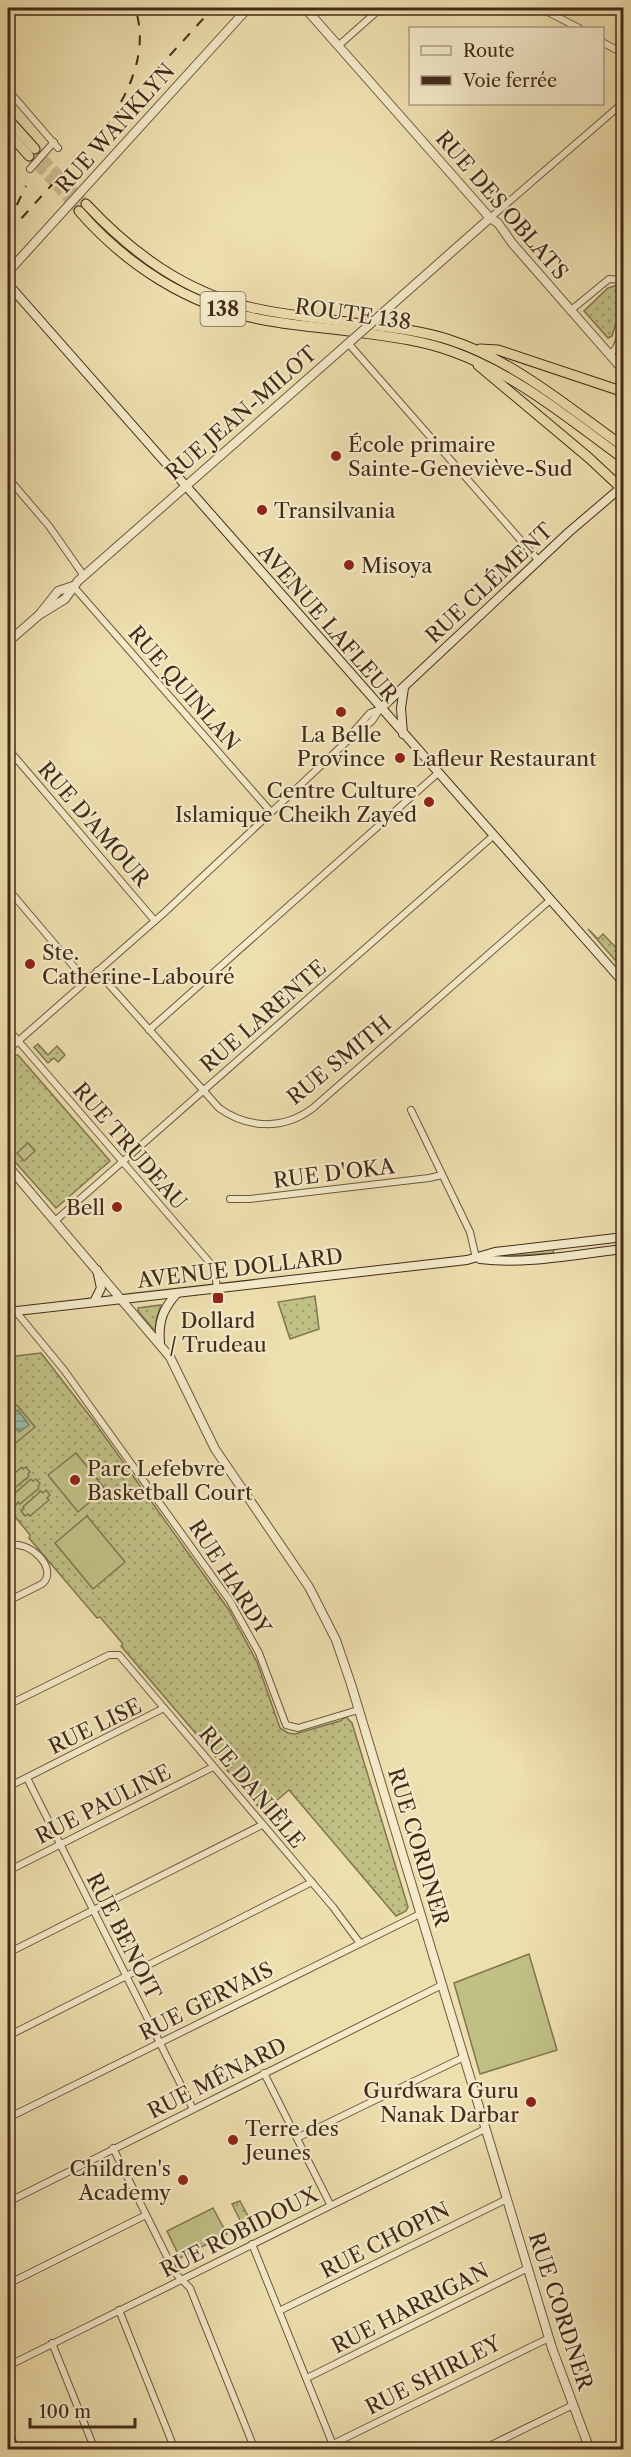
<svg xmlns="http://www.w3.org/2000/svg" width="631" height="2457" font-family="'Libre Caslon Text',serif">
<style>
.grass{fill:url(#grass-dots);stroke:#81764f;stroke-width:1.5}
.pitch{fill:#c0c085;stroke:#81764f;stroke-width:1.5}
.water{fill:url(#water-rules);stroke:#77836e;stroke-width:1.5}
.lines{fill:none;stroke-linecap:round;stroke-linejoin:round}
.trunk-tunnel{stroke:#ccbb90;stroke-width:9;stroke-dasharray:9 4.5;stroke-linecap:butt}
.minor-casing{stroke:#6d583e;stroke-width:8}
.tertiary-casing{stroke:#6d583e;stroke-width:10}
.secondary-casing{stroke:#422b19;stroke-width:10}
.trunk-casing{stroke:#422b19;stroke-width:11}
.minor{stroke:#f4eaca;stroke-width:6}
.tertiary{stroke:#f4eaca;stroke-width:8}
.secondary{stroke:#f4eaca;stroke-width:8}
.trunk{stroke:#eedfae;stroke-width:9}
.rail{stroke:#422b19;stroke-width:2;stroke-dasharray:10 10;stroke-linecap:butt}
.tertiary-bridge-casing{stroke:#6d583e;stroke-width:10;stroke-linecap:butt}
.tertiary-bridge{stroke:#f4eaca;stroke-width:8}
.poi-dot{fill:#8f2418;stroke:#f4eaca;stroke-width:2}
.labels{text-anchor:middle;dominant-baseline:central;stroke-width:4.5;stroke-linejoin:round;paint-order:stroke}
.shield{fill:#f4eaca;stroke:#77644e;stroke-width:1.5}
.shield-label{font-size:20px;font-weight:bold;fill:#422b19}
.street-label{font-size:21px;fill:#422b19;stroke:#f4eaca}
.poi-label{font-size:21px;fill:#422b19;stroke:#f4eaca;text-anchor:start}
</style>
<defs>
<pattern id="grass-dots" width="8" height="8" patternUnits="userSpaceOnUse" patternTransform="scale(1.5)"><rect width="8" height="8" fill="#c0c085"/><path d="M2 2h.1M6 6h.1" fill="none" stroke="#9e9c6c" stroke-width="1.8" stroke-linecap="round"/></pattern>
<pattern id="water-rules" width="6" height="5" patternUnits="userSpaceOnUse" patternTransform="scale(1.5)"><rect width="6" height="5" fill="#9bbda6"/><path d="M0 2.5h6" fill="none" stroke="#809a86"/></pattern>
</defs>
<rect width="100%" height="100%" fill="#eedfae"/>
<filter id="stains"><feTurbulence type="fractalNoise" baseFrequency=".00333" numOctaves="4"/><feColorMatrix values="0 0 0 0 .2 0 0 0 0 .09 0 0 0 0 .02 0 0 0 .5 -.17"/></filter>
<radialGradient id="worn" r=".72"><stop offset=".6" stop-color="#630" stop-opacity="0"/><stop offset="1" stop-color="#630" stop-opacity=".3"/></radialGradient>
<g class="grass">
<path d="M618,285L623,289V302L612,336L608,338L584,311L608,288Z"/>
<path d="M588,929L598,939L603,934L623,955V969Z"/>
<path d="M38,1044L48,1055L57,1046L65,1055L58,1062L54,1058L48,1063L34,1047Z"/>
<path d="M15,1055H18L110,1161L56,1208L8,1154V1061Z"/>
<path d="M554,1249L553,1253L496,1257V1256Z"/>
<path d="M315,1296L319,1329L290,1339L278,1302Z"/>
<path d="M161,1305L156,1320V1329L154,1330L138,1311V1308Z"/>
<path d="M41,1353L93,1420L229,1610L257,1662L280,1728L288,1733L295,1734L340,1721L346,1717L352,1723L408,1907L406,1911L396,1916L289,1790L263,1812L121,1646L123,1644L100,1617L97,1618L29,1538L30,1535L8,1508V1357Z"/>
<path d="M240,2201L249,2218L241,2222L232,2204Z"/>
</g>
<g class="pitch">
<path d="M28,1143L35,1151L24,1161L17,1153Z"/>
<path d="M17,1405L35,1427L11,1447L8,1446V1412Z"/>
<path d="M76,1453L105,1489L78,1512L48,1475Z"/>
<path d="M22,1467L23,1469L26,1467L30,1472L28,1474L29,1476L10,1492L8,1491V1479Z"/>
<path d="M31,1479L33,1481L36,1479L40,1484L38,1486L39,1488L20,1504L18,1502L16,1505L11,1500L14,1497L13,1495Z"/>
<path d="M46,1490L50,1495L47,1498L49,1500L30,1516L28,1514L25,1516L21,1511L24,1509L23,1507L41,1491L43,1493Z"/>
<path d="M87,1516L125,1562L93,1589L55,1543Z"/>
<path d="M529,1954L557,2050L480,2074L454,1983Z"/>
<path d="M213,2208L227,2234L180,2258L167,2231Z"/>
</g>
<path class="water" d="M18,1410L29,1425L19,1432L15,1427L8,1433V1418Z"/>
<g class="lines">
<g class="trunk-tunnel">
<path d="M35,149L86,204"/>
<path d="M29,156L79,211"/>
</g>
<g class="minor-casing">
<g id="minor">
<path d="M540,8L579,28"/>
<path d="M602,42L624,54"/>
<path d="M338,46L381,8"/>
<path d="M8,90L58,148"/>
<path d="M30,169L54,142"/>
<path d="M490,218L624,102"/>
<path d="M570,311L609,279L624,280"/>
<path d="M348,343L539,561"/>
<path d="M610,355L616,348L624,327"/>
<path d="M8,478L49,526L84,576"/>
<path d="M73,586L271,812"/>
<path d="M349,737L370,713L378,710"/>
<path d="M8,749L155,921"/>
<path d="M8,889L86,981"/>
<path d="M97,971L219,1108C248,1129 284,1130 313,1108L549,901"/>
<path d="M8,1029L211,1264L215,1271L217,1289"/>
<path d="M149,1030L438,773"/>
<path d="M8,1050L165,912L345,743L372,721L380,709"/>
<path d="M411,1110L470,1232L476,1258"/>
<path d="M230,1199H250L429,1178L442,1175"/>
<path d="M55,1221L493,836"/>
<path d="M8,1302L64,1370L230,1601L259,1653L286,1725L298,1728L358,1710"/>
<path d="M8,1546C28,1538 60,1569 42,1584L8,1601"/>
<path d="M8,1705L109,1655H119L333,1907L359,1942"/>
<path d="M27,1778L193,2109"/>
<path d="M8,1787L164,1708"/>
<path d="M8,1871L213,1767"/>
<path d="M8,1953L262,1825"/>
<path d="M8,2036L312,1882"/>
<path d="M264,2073L330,2204"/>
<path d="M8,2118L420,1914"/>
<path d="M297,2138L464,2057"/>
<path d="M113,2148L175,2273L190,2288L255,2450"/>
<path d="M8,2202L442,1985"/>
<path d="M252,2244L335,2450"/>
<path d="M8,2284L146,2215"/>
<path d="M119,2310L175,2450"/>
<path d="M279,2311L507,2199"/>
<path d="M52,2343L95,2450"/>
<path d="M8,2366L485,2129"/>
<path d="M307,2378L528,2268"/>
<path d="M8,2429L16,2450"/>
<path d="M333,2444L549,2338"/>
<path d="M481,2450L573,2405"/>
</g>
</g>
<g class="tertiary-casing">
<g id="tertiary">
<path d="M305,8L490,218L498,223L512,243L624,371"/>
<path d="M8,272L248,8"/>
<path d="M377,318L490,218"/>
<path d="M39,615L65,599L78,581L352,340"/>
<path d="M8,642L39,615L58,591L73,586"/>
<path d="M8,1166L170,1357L215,1449L309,1587L336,1640L351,1684L552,2348L590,2450"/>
</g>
</g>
<g class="secondary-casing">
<g id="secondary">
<path d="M8,284L624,983"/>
<path d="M380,709L569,532L624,485"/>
<path d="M403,734L401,708L404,688"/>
<path d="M480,1259C526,1265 577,1254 624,1249"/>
<path d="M94,1302L101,1288L97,1270"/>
<path d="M8,1312L467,1260L495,1252L624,1237"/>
<path d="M160,1343C158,1321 163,1309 177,1293"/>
</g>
</g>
<g class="trunk-casing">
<g id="trunk">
<path d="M8,119L35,149"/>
<path d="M8,132L29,156"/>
<path d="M86,204C133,254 185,292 253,308C284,315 316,318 347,322C382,327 417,329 450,340C515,361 569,408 624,447"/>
<path d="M79,211C126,265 188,305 259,319C288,325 319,327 349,331C383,336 418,339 451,351C516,374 569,419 624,459"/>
<path d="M480,349L498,350L624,392"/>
<path d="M478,365L589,458L620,487"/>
</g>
</g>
<use href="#minor" class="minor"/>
<use href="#tertiary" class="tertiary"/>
<use href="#secondary" class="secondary"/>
<use href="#trunk" class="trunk"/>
<g class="rail">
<path d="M121,102C137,73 146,40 135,8"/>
<path d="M8,223L26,186"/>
<path d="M8,233L213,8"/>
</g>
<g class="tertiary-bridge-casing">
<path id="tertiary-bridge" d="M352,340L377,318"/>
</g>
<use href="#tertiary-bridge" class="tertiary-bridge"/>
</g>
<g class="poi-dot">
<circle cx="336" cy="456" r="6"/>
<circle cx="262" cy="510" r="6"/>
<circle cx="349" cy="565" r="6"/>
<circle cx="341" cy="712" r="6"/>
<circle cx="400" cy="758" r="6"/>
<circle cx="429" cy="802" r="6"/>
<circle cx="30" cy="964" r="6"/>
<circle cx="117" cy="1207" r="6"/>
<rect x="212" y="1292" width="12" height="12" rx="3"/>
<circle cx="75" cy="1480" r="6"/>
<circle cx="531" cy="2102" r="6"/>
<circle cx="233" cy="2140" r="6"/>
<circle cx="183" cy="2180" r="6"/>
</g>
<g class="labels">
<rect class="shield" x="200.5" y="292" width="45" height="34" rx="4.5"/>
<g class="shield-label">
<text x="223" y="309">138</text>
</g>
<g class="street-label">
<text transform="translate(115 128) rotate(-48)">RUE WANKLYN</text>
<text transform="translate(502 205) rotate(49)">RUE DES OBLATS</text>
<text transform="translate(353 314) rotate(8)">ROUTE 138</text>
<text transform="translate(241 413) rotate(-41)">RUE JEAN-MILOT</text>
<text transform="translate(489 583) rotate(-43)">RUE CLÉMENT</text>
<text transform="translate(328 623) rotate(49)">AVENUE LAFLEUR</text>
<text transform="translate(184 688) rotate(49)">RUE QUINLAN</text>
<text transform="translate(94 824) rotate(49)">RUE D'AMOUR</text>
<text transform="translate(263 1016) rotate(-41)">RUE LARENTE</text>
<text transform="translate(339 1060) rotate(-39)">RUE SMITH</text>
<text transform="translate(130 1146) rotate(49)">RUE TRUDEAU</text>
<text transform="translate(334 1173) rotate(-7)">RUE D'OKA</text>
<text transform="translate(240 1268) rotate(-7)">AVENUE DOLLARD</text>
<text transform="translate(230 1577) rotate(57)">RUE HARDY</text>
<text transform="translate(95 1726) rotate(-26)">RUE LISE</text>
<text transform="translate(252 1787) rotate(50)">RUE DANIÈLE</text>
<text transform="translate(103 1804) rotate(-27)">RUE PAULINE</text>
<text transform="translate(419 1847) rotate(73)">RUE CORDNER</text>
<text transform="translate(124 1936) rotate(63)">RUE BENOIT</text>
<text transform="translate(206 2001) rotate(-27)">RUE GERVAIS</text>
<text transform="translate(217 2078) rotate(-27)">RUE MÉNARD</text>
<text transform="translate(239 2232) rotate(-27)">RUE ROBIDOUX</text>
<text transform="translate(385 2240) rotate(-27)">RUE CHOPIN</text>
<text transform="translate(410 2308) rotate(-27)">RUE HARRIGAN</text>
<text transform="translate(561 2311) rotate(72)">RUE CORDNER</text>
<text transform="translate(433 2375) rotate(-27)">RUE SHIRLEY</text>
</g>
<g class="poi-label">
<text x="348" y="444">École primaire<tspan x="348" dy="24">Sainte-Geneviève-Sud</tspan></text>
<text x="274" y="510">Transilvania</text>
<text x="361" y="565">Misoya</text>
<text x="341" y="734" text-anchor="middle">La Belle<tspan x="341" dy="24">Province</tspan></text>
<text x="412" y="758">Lafleur Restaurant</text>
<text x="417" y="790" text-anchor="end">Centre Culture<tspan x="417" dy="24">Islamique Cheikh Zayed</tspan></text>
<text x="42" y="952">Ste.<tspan x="42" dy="24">Catherine-Labouré</tspan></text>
<text x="105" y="1207" text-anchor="end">Bell</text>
<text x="218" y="1320" text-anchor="middle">Dollard<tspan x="218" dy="24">/ Trudeau</tspan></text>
<text x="87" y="1468">Parc Lefebvre<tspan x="87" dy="24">Basketball Court</tspan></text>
<text x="519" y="2090" text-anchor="end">Gurdwara Guru<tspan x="519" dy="24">Nanak Darbar</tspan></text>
<text x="245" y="2128">Terre des<tspan x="245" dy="24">Jeunes</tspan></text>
<text x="171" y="2168" text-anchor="end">Children's<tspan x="171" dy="24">Academy</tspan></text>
</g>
</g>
<rect width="631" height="2457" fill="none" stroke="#eedfae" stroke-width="30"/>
<rect x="9" y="9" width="613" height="2439" fill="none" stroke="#422b19" stroke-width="3"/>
<rect x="15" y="15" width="601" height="2427" fill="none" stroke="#422b19" stroke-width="1.5"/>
<rect x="409" y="27" width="195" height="78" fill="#f4eaca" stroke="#ad9e83" stroke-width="1.5"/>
<rect x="421" y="46" width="30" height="9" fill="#f4eaca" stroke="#ad9e83" stroke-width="1.5"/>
<text x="463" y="57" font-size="18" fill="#422b19">Route</text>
<rect x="421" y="76" width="30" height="9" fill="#422b19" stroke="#ad9e83" stroke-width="1.5"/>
<text x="463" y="87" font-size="18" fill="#422b19">Voie ferrée</text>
<path d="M30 2418v9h105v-9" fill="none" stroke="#422b19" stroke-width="3"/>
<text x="39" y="2418" font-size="18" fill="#422b19" stroke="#f4eaca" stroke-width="4.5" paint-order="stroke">100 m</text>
<rect width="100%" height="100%" filter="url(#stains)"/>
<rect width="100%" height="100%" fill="url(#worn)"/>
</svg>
